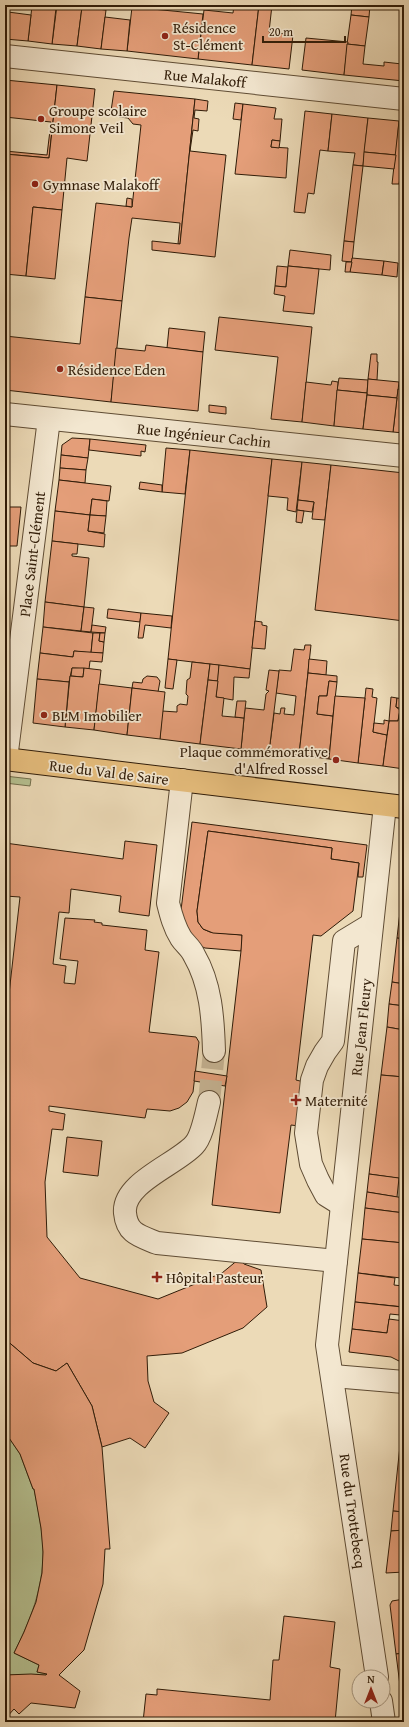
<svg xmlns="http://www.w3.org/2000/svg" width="409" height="1727" font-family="'Gentium Book Plus',serif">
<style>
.green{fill:#b5c090;stroke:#726e4c}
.building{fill:#e49e79;stroke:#301c08}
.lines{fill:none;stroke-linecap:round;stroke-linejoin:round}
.minor-tunnel{stroke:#c6b494;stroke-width:22;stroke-dasharray:22 11;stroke-linecap:butt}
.minor-casing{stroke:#5f4c34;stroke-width:24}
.major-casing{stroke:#301c08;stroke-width:24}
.minor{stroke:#f3e7d0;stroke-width:22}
.major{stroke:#e6bd7c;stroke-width:22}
.poi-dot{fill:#8f2418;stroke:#f3e7d0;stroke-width:1.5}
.labels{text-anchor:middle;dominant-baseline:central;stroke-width:3.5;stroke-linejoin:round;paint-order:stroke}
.poi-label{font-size:15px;fill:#301c08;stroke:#f3e7d0;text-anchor:start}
.street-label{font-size:15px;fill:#301c08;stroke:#f3e7d0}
</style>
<rect width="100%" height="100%" fill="#ecdab7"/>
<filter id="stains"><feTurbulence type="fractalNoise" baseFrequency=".005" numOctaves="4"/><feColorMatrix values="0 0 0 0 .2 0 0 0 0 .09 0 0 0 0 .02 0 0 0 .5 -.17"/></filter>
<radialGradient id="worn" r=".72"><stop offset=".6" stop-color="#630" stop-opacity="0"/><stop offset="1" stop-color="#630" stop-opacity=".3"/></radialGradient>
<g class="green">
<path d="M5,776L31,779L30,786L5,783Z"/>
<path d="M5,1432L20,1454L33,1489H34C38,1510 43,1532 43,1553C43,1589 30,1621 14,1653L39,1665L37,1672L47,1674L45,1675H5Z"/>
</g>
<g class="building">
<path d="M57,5L82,7L77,46L52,44Z"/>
<path d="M234,5H259L252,65L198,59L204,10L233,13Z"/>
<path d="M259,5H272L269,32L293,35L289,69L252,65Z"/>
<path d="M352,5H370L369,17L351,15Z"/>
<path d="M32,6L56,8L52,44L28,41Z"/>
<path d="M82,7L106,10L101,49L77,46Z"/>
<path d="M132,7L203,14L198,59L127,51Z"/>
<path d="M8,12L31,15L28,41L5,39Z"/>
<path d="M351,15L369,17L365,46L347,44Z"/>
<path d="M105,17L130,20L127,51L101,49Z"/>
<path d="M306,38L348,42L344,75L302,70Z"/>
<path d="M347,44L365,46L363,64L384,66V62L402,64L404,50V81L344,75Z"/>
<path d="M5,80L57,85L49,158L5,154V151L47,155L51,122L5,117Z"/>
<path d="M57,85L95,89L87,161L67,158L62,210L33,207L26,276L5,274V154L49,158Z"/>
<path d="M114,91L195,99L180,244H178L180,223L132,218L129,238L122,301L85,297L96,203L132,207L141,125L133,124L128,118L119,117V112L111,111Z"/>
<path d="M195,99L208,101L207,111L195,110L194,118L199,119L198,131L193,130L190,151L226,155L215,257L152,250V241L180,244Z"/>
<path d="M235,103L243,104L241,120L233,119Z"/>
<path d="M243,104L276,108L274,119H282L280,141L272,140L271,147L288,148L286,178L235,174Z"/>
<path d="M305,111L332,114L328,151L320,150L314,194L308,193L305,213L294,212Z"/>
<path d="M332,114L368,118L363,166L353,165L355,153L328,151Z"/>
<path d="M368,118L399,121L396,155L364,152Z"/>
<path d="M399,121L404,122V172H401L399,184H392Z"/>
<path d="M272,140L280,141L279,148L271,147Z"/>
<path d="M364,152L396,155L394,169L363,166Z"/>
<path d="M353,165L363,166L354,242L344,241Z"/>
<path d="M127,198L132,199V207L126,206Z"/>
<path d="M33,207L62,210L55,279L26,276Z"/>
<path d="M344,241L354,242L352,262L342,261Z"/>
<path d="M290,250L331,255L330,270L288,266Z"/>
<path d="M352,258L384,261L382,275L350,272Z"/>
<path d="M384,261L398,263L397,277L382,275Z"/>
<path d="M346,262H352L350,272H345Z"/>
<path d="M277,266L288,267L286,287L275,286Z"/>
<path d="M288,266L319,269L314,314L283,311L285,296L274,294L275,286L286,287Z"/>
<path d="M85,297L122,301L111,402L5,390V336L80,344Z"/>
<path d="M219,317L312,327L302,422L271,419L278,357L215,350Z"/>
<path d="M169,328L205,332L203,352L167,348Z"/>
<path d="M146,345L203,352L198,411L111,402L116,348L145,351Z"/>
<path d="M371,354H377V362H378L377,380L368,379Z"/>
<path d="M339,378L368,380L367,393L337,390Z"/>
<path d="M368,379L399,382L397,398L367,395Z"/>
<path d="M332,381L338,382L334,426L302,422L306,382L331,385Z"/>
<path d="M398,389L404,390V433L393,432Z"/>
<path d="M337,390L367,393L363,429L334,426Z"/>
<path d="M367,395L397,398L393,432L363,429Z"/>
<path d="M209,405L226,407V414L209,412Z"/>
<path d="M72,438L90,439L88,458L61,455L62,445Z"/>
<path d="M90,439L146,445L145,452L141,451V456L89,450Z"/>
<path d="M166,448L190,450L185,494L162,492Z"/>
<path d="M190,450L272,459L250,669L168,659Z"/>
<path d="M61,455L88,458L86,470L60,468Z"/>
<path d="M272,459L302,462L296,512L287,510L288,498L268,496Z"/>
<path d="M302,462L331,465L325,520L312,519L314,502L298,500Z"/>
<path d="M331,465L404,473V621L315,610Z"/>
<path d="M60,468L86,470L85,483L59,480Z"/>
<path d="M5,474H8L5,501Z"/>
<path d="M59,480L111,486L109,501L92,499L90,515L55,511Z"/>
<path d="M140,482L162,485V492L139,489Z"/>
<path d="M92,499L107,501L106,516L90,515Z"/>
<path d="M298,500L314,502L312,512L297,510Z"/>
<path d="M5,507H21L17,546H5Z"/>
<path d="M297,510L304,511L302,523L296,522Z"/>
<path d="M55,511L90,515L88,531L105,534L104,547L52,541Z"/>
<path d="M90,515L106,516L104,533L88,531Z"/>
<path d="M52,541L78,544L77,554H72V556L89,558L84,607L45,602Z"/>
<path d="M45,602L84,607L81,631L43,627Z"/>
<path d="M84,607L94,608L91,632L81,631Z"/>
<path d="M108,609L141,613L140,622L107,618Z"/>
<path d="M141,613L172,616L171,628L145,625L143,638H138Z"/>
<path d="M255,621L262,622V625L267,626L265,649L252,648Z"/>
<path d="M92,625L106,627L105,633L91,632Z"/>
<path d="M43,627L93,633L91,653L74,651L73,657L40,653Z"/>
<path d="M93,633H100L99,641L104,642L103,653H91Z"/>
<path d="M100,633H105L104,642L99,641Z"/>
<path d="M305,645H311L299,755L269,752L274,713L280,714L281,708H285L284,714L294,715L296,696L276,693L279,670L291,671L294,649L304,650Z"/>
<path d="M74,651L103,653L102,662L90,661L89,669L72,668L69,682L37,679L40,653L73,657Z"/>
<path d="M168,659L177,660L173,689L165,688Z"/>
<path d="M309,659L327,661L326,675L308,673Z"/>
<path d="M192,662L210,664L200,744L160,739L162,711L177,712V706L180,704L187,705L188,696L186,694L187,680L190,678Z"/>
<path d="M210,664L219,665L218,681L208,680Z"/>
<path d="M219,665L250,669L249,678L234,677L233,700L216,697Z"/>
<path d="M72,668H84L83,677L71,676Z"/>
<path d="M84,668L101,670L94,730L65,727L70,676L83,677Z"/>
<path d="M269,670L279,671L269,752L241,749L245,708L264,710L266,694L269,691L266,690Z"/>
<path d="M308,673L337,676V682L329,681L327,696H319L317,714L333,716L329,759L299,755Z"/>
<path d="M147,676L157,677L160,681L158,692L132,688L133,682L142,683L143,679Z"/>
<path d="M37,679L69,682L65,727L33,723Z"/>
<path d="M208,680L218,681L216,697L224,698L222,716L244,718L241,749L200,744Z"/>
<path d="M329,681L337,682L333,716L317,714L319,696H327Z"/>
<path d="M99,684L132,688L127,735L94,730Z"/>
<path d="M132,688L165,692L160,739L127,735Z"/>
<path d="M366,688L373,689L372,697L377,698L373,732L387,735L383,766L358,763Z"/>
<path d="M335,696L365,698L358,763L329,759Z"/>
<path d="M391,697L397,698L396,707L400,710L398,721H389Z"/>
<path d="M397,698L404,699V710L396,707Z"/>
<path d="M237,701H246L244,718L235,717Z"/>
<path d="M400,710H404V769L383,766L389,721H398Z"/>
<path d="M384,720L389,721L387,735L373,732L374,723L384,724Z"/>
<path d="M192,822L367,845L363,877H358L359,863L331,859L332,848L208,831L197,911L198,922L203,929L210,932L242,935V945L241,951L205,948L198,945L180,918Z"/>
<path d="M208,831L332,848L331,859L359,863L353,911L321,936L313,935L296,1080L304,1082L299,1126L291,1125L280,1213L212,1205L241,951L242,935L213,933L203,929L198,922L197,911Z"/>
<path d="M125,841L157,845L149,916L119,912L121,896L71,889L69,913L59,912L53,964L66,966L64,983L75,984L78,961L60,959L65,918L95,920L94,922L102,923V925L147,930L145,950L159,952L149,1032L196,1037L199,1042L193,1092L187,1102L179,1108L170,1111L147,1109L145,1118L49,1106V1111L65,1114L63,1130L52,1129L45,1182L47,1237L80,1278L158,1299L222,1273L239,1259L244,1264L261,1270L267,1307L243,1328L182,1353L147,1356L148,1381L154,1402L169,1413L145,1448L130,1438L102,1447L92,1406L67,1363L56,1371L33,1363L5,1339V1029L20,897L5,896V843L123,859Z"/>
<path d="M403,886L404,887V905H401Z"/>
<path d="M401,905H404V921L399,920Z"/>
<path d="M399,920L404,921V939L397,938Z"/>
<path d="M397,938L404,939V984L392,982Z"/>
<path d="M392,982L404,984V1006L389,1004Z"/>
<path d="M389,1004L404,1006V1030L387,1027Z"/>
<path d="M387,1027L404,1030V1077L381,1075Z"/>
<path d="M195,1071L227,1076L225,1086L194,1081Z"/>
<path d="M381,1075L404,1077V1179L369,1174Z"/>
<path d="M67,1137L102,1141L98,1176L63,1172Z"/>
<path d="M369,1174L399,1178L397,1197L367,1192Z"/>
<path d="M367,1192L404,1198V1213L365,1208Z"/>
<path d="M365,1208L404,1213V1243L362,1239Z"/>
<path d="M362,1239L404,1243L401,1278L358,1273Z"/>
<path d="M358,1273L395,1278L394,1285L403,1286L401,1300L404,1301V1307L355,1302Z"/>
<path d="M355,1302L402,1307L400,1315L390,1314L387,1333L352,1329Z"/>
<path d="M389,1319L404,1321V1350L401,1362L391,1357L349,1352L352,1329L387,1333Z"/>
<path d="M5,1339L33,1363L56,1371L67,1363L92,1406L102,1447L110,1549H105L103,1584L84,1650L59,1675L80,1691L75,1708L31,1703L19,1714L14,1709L5,1719V1675L31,1674L46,1675L47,1674L37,1672L39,1665L14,1653L24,1632L36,1602L42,1573L43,1552L41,1528L34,1489H33L20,1454L5,1432Z"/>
<path d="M404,1412V1455H399Z"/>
<path d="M399,1455H404V1512L393,1511Z"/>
<path d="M393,1511L404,1512V1530L391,1531Z"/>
<path d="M404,1530V1572L386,1573L391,1531Z"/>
<path d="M404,1599V1653L396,1654L390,1605L392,1601Z"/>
<path d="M284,1616L335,1622L330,1667L340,1669L335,1722H143L146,1694L157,1695V1689L270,1700L273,1660H279Z"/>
<path d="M404,1653V1717L396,1654Z"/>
</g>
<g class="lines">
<path class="minor-tunnel" d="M209,1102L214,1051"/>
<g class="minor-casing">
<g id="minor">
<path d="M5,56L404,99"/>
<path d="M5,414L404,456"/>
<path d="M6,759L49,419"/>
<path d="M182,780L168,903C171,915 174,927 181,938C185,944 191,948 194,955C211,984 213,1018 214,1051"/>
<path d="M209,1102C206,1114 202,1137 194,1145C177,1164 122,1183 125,1213C127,1234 140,1236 157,1243L336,1261"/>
<path d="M342,1205L326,1195L318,1180L311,1164L306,1133L312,1080L317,1066L325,1052L333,1041L344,941L372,924"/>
<path d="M333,1376L404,1382"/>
<path d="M377,1677L327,1345L385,805"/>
<path d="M381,1701L384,1722"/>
</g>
</g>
<g class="major-casing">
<path id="major" d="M5,759L404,807"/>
</g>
<use href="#minor" class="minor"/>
<use href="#major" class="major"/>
</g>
<g class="poi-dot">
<circle cx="165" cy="36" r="4"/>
<circle cx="41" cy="119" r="4"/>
<circle cx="35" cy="184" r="4"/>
<circle cx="60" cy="369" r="4"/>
<circle cx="44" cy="715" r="4"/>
<circle cx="336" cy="760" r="4"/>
<path d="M294 1094h4v4h4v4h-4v4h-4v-4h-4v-4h4z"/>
<path d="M155 1271h4v4h4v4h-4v4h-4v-4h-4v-4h4z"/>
</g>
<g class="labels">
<g class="poi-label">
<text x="173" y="27">Résidence<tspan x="173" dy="17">St-Clément</tspan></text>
<text x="49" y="110">Groupe scolaire<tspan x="49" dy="17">Simone Veil</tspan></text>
<text x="43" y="184">Gymnase Malakoff</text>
<text x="68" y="369">Résidence Eden</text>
<text x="52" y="715">BLM Imobilier</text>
<text x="328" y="751" text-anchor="end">Plaque commémorative<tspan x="328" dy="17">d'Alfred Rossel</tspan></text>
<text x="305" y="1100">Maternité</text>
<text x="166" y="1277">Hôpital Pasteur</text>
</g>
<g class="street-label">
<text transform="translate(205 78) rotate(6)">Rue Malakoff</text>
<text transform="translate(204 435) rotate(6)">Rue Ingénieur Cachin</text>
<text transform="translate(32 554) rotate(-83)">Place Saint-Clément</text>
<text transform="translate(109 772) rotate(7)">Rue du Val de Saire</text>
<text transform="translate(361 1027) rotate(-84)">Rue Jean Fleury</text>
<text transform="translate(353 1511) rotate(82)">Rue du Trottebecq</text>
</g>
</g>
<rect width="409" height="1727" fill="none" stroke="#ecdab7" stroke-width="20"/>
<rect x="6" y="6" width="397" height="1715" fill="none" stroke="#301c08" stroke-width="2"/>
<rect x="10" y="10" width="389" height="1707" fill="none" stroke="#301c08"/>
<g transform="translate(371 1689)"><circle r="19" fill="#f3e7d0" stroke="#a59680"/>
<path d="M0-3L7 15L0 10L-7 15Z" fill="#8f2418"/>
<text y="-6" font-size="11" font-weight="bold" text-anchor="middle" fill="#301c08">N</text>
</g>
<path d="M263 36v6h82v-6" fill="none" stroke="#301c08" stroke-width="2"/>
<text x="269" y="36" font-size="12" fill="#301c08" stroke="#f3e7d0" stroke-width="3" paint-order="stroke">20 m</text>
<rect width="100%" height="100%" filter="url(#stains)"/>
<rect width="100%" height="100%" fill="url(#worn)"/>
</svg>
